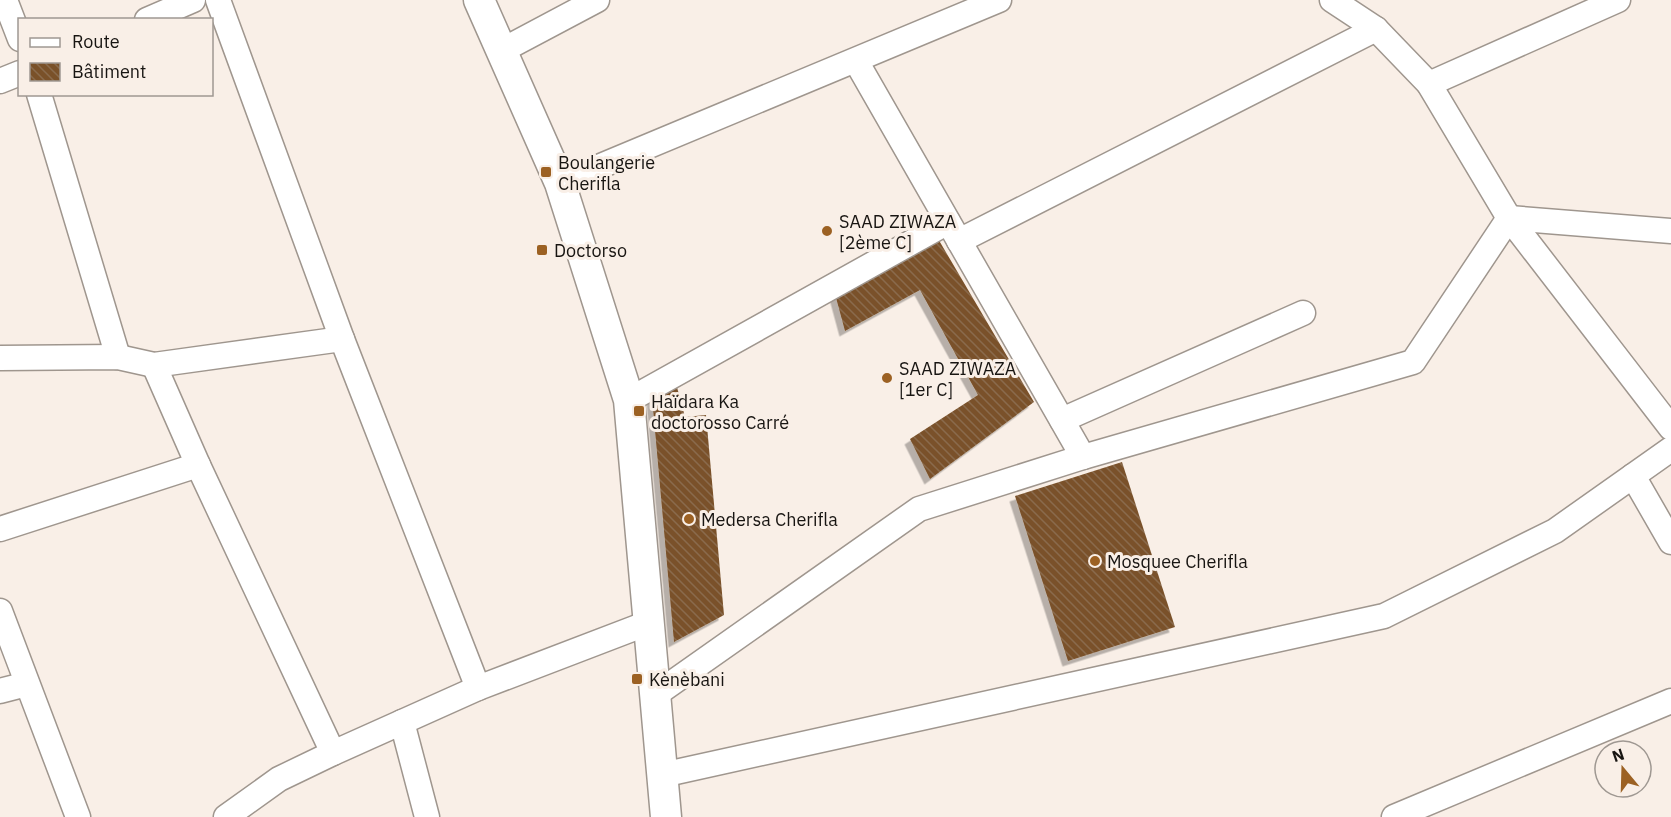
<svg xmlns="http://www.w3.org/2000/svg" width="1671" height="817" font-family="'IBM Plex Sans',sans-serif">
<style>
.building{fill:url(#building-back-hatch);filter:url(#shadow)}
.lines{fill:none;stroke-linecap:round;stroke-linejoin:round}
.minor-casing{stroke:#9f968e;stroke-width:27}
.tertiary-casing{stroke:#9f968e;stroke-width:33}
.minor{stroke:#fff;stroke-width:24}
.tertiary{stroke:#fff;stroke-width:30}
.poi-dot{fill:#9c6123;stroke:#f9efe7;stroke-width:2}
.labels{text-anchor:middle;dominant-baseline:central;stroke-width:6;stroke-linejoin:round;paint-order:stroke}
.poi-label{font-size:18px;fill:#181512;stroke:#f9efe7;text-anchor:start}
</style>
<defs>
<pattern id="building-back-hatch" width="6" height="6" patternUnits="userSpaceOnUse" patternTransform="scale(1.5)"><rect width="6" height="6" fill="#7a5129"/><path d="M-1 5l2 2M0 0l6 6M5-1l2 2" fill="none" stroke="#8a6b4d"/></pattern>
<filter id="shadow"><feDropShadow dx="-5.5" dy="5.5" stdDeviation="0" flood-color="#0004"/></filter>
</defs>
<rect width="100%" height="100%" fill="#f9efe7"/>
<g class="building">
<path d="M937,237L1034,402L930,479L910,439L978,395L920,290L845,331L835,294Z"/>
<path d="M677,387L685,417L706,415L724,615L674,642L652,397Z"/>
<path d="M1122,462L1175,627L1068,661L1015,496Z"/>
</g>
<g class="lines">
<g class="minor-casing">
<g id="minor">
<path d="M5,0L20,39"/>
<path d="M218,0L342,339L478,688"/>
<path d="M1332,0L1376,29L1429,84L1509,218L1671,428"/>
<path d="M147,20L193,0"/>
<path d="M501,51L597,0"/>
<path d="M856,61L1083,457"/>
<path d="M0,81L20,73"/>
<path d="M1429,84L1618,0"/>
<path d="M39,94L118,357"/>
<path d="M560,183L999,0"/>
<path d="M959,241L1376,29"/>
<path d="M0,358L118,357L154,365L342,339"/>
<path d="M154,365L198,465L333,753"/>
<path d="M629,400L948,222"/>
<path d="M1062,420L1303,313"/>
<path d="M1633,476L1671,542"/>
<path d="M0,529L198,465"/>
<path d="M0,611L78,817"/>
<path d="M0,691L27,684"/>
<path d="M655,695L919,509L1083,457L1413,362L1509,218L1671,231"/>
<path d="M402,722L427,817"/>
<path d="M662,775L1384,616L1555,531L1671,449"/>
<path d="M226,817L279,779L333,753L478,688L648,623"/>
<path d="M1394,817L1671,701"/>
</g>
</g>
<g class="tertiary-casing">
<path id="tertiary" d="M479,0L560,183L629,400L666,817"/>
</g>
<use href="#minor" class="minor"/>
<use href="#tertiary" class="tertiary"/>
</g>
<g class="poi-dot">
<rect x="540" y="166" width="12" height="12" rx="3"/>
<circle cx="827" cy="231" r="6"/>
<rect x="536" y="244" width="12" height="12" rx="3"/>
<circle cx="887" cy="378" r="6"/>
<rect x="633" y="405" width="12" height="12" rx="3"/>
<circle cx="689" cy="519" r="6"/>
<circle cx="1095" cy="561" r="6"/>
<rect x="631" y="673" width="12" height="12" rx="3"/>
</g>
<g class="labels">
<g class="poi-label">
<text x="558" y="162">Boulangerie<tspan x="558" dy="21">Cherifla</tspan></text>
<text x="839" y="221">SAAD ZIWAZA<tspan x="839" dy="21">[2ème C]</tspan></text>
<text x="554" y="250">Doctorso</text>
<text x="899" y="368">SAAD ZIWAZA<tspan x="899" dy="21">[1er C]</tspan></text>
<text x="651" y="401">Haïdara Ka<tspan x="651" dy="21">doctorosso Carré</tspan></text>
<text x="701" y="519">Medersa Cherifla</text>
<text x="1107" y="561">Mosquee Cherifla</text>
<text x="649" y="679">Kènèbani</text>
</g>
</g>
<rect x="18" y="18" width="195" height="78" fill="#f9efe7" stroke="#9f9892" stroke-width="1.5"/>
<rect x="30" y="38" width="30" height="9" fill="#ffffff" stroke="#9f9892" stroke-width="1.5"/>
<text x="72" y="48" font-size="18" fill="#181512">Route</text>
<rect x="30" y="63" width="30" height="18" fill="url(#building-back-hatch)" stroke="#9f9892" stroke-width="1.5"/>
<text x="72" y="78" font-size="18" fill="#181512">Bâtiment</text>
<g transform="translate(1623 769) rotate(341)"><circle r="28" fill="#f9efe7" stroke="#9f9892" stroke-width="1.5"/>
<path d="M0-4.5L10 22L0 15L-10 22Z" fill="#9c6123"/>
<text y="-9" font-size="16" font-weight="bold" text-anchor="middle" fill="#181512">N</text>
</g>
</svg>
